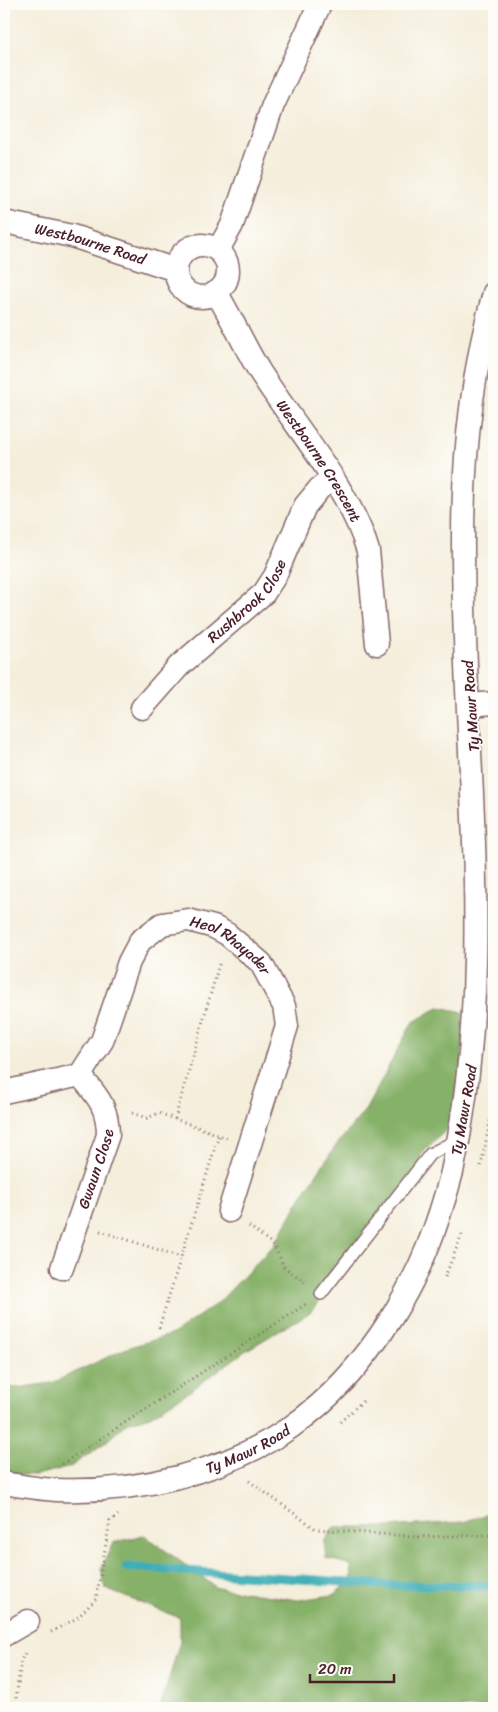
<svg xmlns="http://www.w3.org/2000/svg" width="498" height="1712" font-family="Sriracha,sans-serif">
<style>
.forest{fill:#86b168;stroke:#68684a}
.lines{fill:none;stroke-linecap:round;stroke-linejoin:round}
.stream{stroke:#3cadb7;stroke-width:9}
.service-casing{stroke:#866769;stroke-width:14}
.minor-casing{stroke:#866769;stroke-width:25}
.path{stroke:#866769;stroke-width:3;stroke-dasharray:1 4;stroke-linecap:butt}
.service{stroke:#fff;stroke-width:11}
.minor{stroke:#fff;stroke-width:22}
.labels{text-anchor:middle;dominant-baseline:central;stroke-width:4;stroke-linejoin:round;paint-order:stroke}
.street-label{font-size:15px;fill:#4a1f2b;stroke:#fdfcf7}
</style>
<rect width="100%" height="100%" fill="#fdfcf7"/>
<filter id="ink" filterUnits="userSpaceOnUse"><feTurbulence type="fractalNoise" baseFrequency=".02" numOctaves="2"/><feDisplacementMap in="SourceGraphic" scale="10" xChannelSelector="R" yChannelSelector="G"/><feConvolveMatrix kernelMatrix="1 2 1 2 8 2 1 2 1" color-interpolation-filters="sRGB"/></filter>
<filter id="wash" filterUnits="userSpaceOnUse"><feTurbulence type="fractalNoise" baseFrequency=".0096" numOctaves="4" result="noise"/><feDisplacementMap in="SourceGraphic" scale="20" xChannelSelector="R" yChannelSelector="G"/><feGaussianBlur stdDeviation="1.12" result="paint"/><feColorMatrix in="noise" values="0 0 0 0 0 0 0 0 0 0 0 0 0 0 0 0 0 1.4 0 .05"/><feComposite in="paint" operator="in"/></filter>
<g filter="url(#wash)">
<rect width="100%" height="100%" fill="#f4eedb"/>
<g class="forest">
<path d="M439,1007L463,1012L461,1115L421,1155L418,1175L337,1281L309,1313L245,1351L190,1391L150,1416L126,1423L107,1441L70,1467L35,1475H4V1387L17,1388L52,1383L127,1348L173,1334L219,1302L274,1245L305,1191L335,1147L366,1109L412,1023Z"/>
<path d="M494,1512V1708H160L180,1642V1618L105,1589L101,1569L113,1543L144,1535L217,1588L298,1600L333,1595L352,1580L351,1565L326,1558L324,1542L334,1527H387L463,1522Z"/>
</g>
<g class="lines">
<path class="stream" d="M126,1567L387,1585L494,1586"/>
</g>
</g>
<g filter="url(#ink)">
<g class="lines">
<g class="service-casing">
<path id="service" d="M321,1294L430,1154L457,1140"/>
</g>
<g class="minor-casing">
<g id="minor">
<path id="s1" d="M4,222L72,236L176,270"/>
<circle cx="202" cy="271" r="26"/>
<path d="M218,250L232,225L273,105L320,4"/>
<path id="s2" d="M216,292C232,318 244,346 260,372C295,427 350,489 368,551L377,644"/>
<path d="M469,705L494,703"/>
<path id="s3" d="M142,708L179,666L264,593L275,576L305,506L319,489L332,479"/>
<path id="s4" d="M4,1092L80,1075L102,1041L129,962L140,941L162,924L188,920L214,927L227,934L261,963L284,1006L287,1026L229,1211"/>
<path id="s5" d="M62,1268L108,1135C108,1106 97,1096 80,1075"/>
<path id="s6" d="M4,1483C21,1486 39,1489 56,1490C136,1493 225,1473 291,1427C333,1398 365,1360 392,1317C422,1268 437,1228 452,1172C498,960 462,752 463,538C463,456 472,372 494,293"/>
<path d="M4,1635L28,1621"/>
</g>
</g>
<g class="path">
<path d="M132,1113L147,1118L159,1113L227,1138"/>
<path d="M175,1119L220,961"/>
<path d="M481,1166L494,1102"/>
<path d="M249,1226L274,1245L284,1267L305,1282"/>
<path d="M100,1231L181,1257"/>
<path d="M445,1277L462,1234"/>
<path d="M159,1328L219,1135"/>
<path d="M340,1422L363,1401"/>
<path d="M62,1464L306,1304"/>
<path d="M249,1481L316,1529L418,1537L494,1535"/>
<path d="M51,1632L77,1618L96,1599L110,1521L118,1515"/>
<path d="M15,1708L21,1660L25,1653"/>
</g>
<use href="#service" class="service"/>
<use href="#minor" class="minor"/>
</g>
</g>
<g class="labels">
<g class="street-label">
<text stroke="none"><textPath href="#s1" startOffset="89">Westbourne Road</textPath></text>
<text stroke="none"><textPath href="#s2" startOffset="198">Westbourne Crescent</textPath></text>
<text stroke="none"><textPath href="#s3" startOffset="151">Rushbrook Close</textPath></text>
<text transform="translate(471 706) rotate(-94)">Ty Mawr Road</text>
<text stroke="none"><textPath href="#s4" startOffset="330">Heol Rhayader</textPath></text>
<text transform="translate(464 1110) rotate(-80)">Ty Mawr Road</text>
<text stroke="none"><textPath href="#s5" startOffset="105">Gwaun Close</textPath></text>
<text stroke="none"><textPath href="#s6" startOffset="251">Ty Mawr Road</textPath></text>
</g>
</g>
<rect width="498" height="1712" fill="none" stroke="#fdfcf7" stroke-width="20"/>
<path d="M310 1674v8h84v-8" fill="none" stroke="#4a1f2b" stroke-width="2.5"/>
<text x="318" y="1674" font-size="15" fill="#4a1f2b" stroke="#fdfcf7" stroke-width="4" paint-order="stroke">20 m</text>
</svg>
